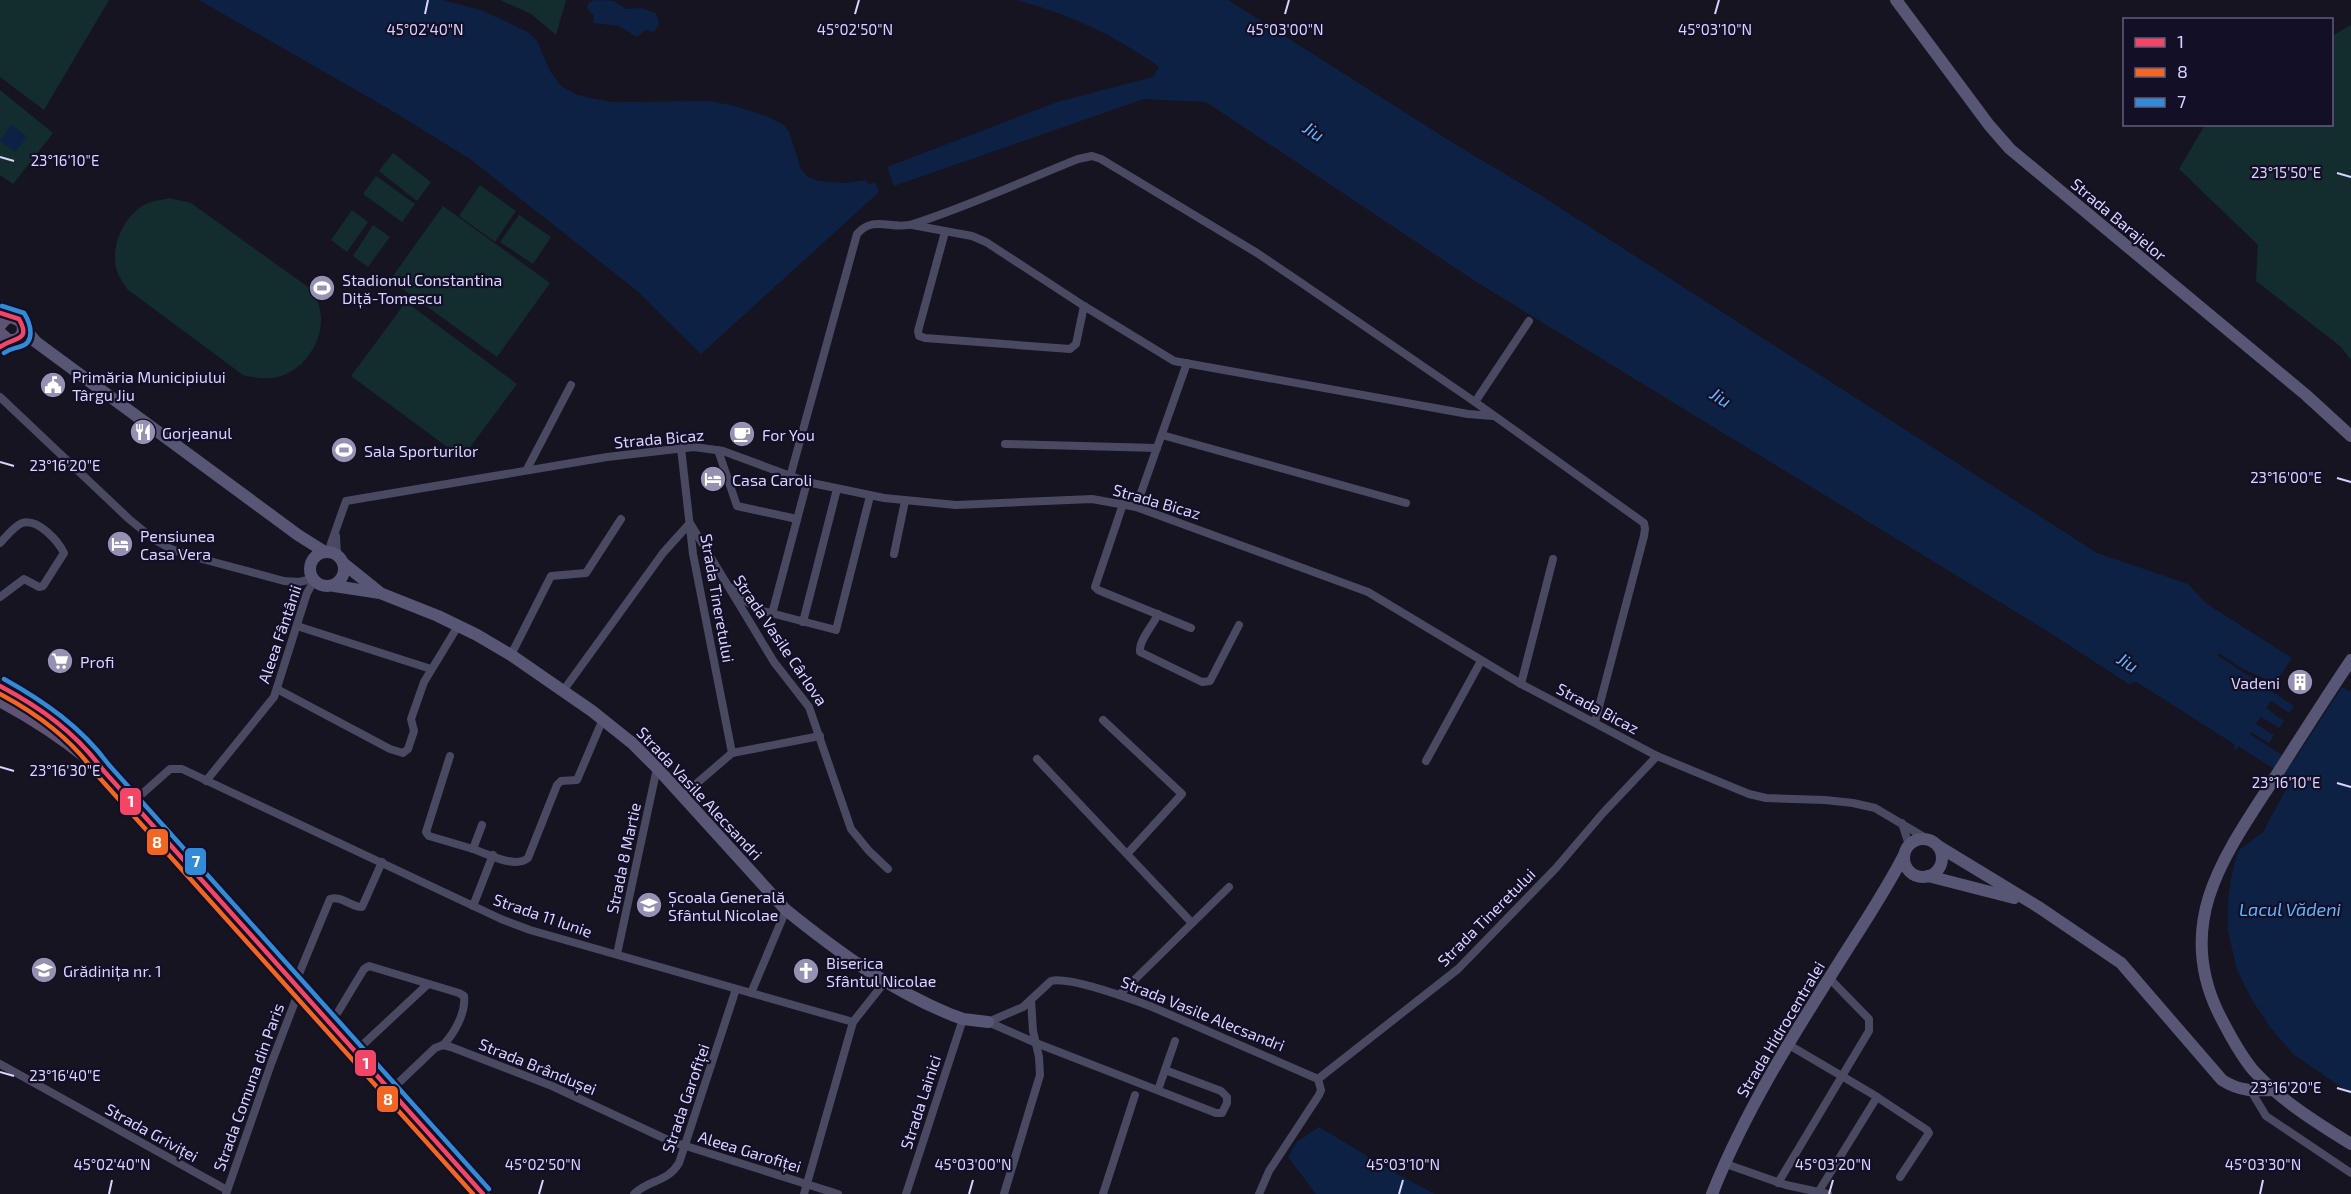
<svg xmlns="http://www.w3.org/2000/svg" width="2351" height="1194" font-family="'Exo 2',sans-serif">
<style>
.green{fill:#132c2d}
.water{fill:#0d2144}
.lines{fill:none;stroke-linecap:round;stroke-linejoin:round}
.river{stroke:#0d2144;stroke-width:16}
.street{stroke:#4a4962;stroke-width:8}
.secondary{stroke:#575674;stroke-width:12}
.primary{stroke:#5e5373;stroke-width:14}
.bus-1-casing{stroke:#130f26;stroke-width:9}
.bus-2-casing{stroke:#130f26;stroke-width:9}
.bus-3-casing{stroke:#130f26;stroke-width:9}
.bus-1{stroke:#f34667;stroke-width:4.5}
.bus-2{stroke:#f26522;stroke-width:4.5}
.bus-3{stroke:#338bd7;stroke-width:4.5}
.ticks{fill:none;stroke:#d9d4ff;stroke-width:2}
.labels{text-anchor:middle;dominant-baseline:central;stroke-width:4.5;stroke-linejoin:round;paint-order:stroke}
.street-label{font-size:16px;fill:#d9d4ff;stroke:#130f26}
.poi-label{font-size:16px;fill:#d9d4ff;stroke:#130f26;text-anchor:start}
.water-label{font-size:18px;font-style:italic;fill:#62b6ff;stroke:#130f26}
.ticks-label{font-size:15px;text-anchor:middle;fill:#d9d4ff;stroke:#130f26;stroke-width:4.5;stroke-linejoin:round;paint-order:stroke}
.line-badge{stroke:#130f26;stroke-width:2}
.badge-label{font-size:16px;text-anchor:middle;font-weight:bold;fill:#fff}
</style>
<rect width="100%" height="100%" fill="#161421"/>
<g class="green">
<path d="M0,0H109L44,110L0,77Z"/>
<path d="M500,0H566L556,35L531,14Z"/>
<path d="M2351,25V360L2340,346L2256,281L2258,245L2179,169L2205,125L2332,124V36Z"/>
<path d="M0,90L53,133L13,184L0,175Z"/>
<path d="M393,153L431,182L417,201L379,171Z"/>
<path d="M376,176L415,204L402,222L363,194Z"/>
<path d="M480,185L516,211L495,242L459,216Z"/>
<path d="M169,198L191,203L308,287C311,292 316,298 318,303C329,331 309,367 281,376C268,380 256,378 243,375L127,289C121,280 115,271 115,259C114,237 129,209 151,202C157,200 163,200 169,198Z"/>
<path d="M443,206L550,283L497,357L390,280Z"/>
<path d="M352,210L368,222L347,252L331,240Z"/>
<path d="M519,215L551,237L533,264L500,242Z"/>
<path d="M373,225L390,237L368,267L353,256Z"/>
<path d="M406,302L517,384L462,458L351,376Z"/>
</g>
<g class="water">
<path d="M199,0H442L481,10L528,32L537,41L550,71L561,86L577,95L611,102L708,101L731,105L766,116L784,125L789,132L801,169L808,177L819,181L846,183L866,180L869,185L875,182L879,192L701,354L636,290L470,159L394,112Z"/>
<path d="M596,0L614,1L626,9L641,8L656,13L659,24L654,32L645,30L637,37L619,26L593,23L594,16L587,8L589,2Z"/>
<path d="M1016,0H1228L1453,143L1537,193L2097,553L2188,584L2207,604L2292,658L2275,683L2243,669L2219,653L2217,655L2294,706L2289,713L2271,701L2266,708L2284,721L2279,728L2261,717L2256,724L2274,735L2269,743L2251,732L2247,738L2265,749L2260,758L2240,745L2235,751L2234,744L2146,688L2136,682L2129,684L2047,631L1478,283L1206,102L1144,99L894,186L887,167L1057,102L1153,77L1159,67C1117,36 1066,13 1016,0Z"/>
<path d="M11,124L27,137L15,152L0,141Z"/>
<path d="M2342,687L2349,691L2351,690V1094L2293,1054L2270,1027L2252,1000L2237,970L2228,931V899L2232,873L2238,851L2263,832L2289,784L2284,776Z"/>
<path d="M1319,1127L1397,1174L1435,1194H1316L1288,1157L1297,1142Z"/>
</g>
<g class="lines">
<path class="river" d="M2245,741L2297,774"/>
<g class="street">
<path d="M912,225L972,236L986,242L1084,306L1174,361L1468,414L1493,416"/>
<path d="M945,232L918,331L919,336L925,338L1070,349L1076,344L1084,306"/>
<path d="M0,397L129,519L152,538L171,549L191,556L284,581L299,582L312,579"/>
<path d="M1475,402L1529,321"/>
<path d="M1162,435L1406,503"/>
<path d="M1005,444L1157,448"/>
<path d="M681,448L693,554L732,753"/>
<path d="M718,450L737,506L797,519"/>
<path d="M527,469L571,385"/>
<path d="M790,477L857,234C874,214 892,231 913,224C969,206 1023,181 1078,159L1092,156L1101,159L1257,253L1300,282L1475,402L1644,523L1645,529L1644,536L1595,722"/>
<path d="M1123,504L1095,587L1098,590L1191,628"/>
<path d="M1136,507L1187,363"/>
<path d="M336,536L337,555"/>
<path d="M0,543C6,537 14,526 22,523C38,518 58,541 64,553L43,586L39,587L24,579L0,597"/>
<path d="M328,552L346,501L607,457L694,447L723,451L807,482L884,498L956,505L1092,499L1136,507L1368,592L1521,684L1657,756L1749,794L1766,798L1825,800L1853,803L1875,808L1929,840"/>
<path d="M894,554L905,501"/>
<path d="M731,588L747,602L763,611L836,630L870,496"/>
<path d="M772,614L807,482"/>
<path d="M1158,614C1153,626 1139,639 1140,652L1202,682L1210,681L1239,625"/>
<path d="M803,622L837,489"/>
<path d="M297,626L431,669"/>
<path d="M511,655L551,576L586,573L621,519"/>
<path d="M1521,684L1553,559"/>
<path d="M277,689L390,749L403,753L408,749L414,731L411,719L424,682L458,626"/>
<path d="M563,691L663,553L690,523L774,662L809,707L851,829L869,851L888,869"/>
<path d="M1103,720L1182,794L1128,853"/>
<path d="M450,756L426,832L429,836L473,849"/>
<path d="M1037,759L1192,923"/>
<path d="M1426,761L1481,661"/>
<path d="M206,781L274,697L307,593L314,581"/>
<path d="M682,796L732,753L820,736"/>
<path d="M133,802L170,769H182L501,919L530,930L853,1022"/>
<path d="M1902,823L1909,845"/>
<path d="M482,825L473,849C488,854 515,869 528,858L557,785L561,781L577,780L603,719"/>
<path d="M473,906L493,855"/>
<path d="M617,954L657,768"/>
<path d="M294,986L330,899C341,895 351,907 362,907L382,862"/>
<path d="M751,993L786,910"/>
<path d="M1119,995L1229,887"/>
<path d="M338,1012L364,969L369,966L459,993L464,996C466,1013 454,1034 443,1045"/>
<path d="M1789,1045L1874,1095L1927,1130L1929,1133L1900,1177"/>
<path d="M355,1052L428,984"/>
<path d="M0,1064L227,1190"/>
<path d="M1165,1070L1221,1091L1227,1097V1103L1222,1113H1216L1036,1043L988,1022L1023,1007L1051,981C1069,976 1131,999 1150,1006L1318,1079L1321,1090L1319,1095L1269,1171L1259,1194"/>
<path d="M1318,1079L1458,969L1556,868L1603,813L1657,756"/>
<path d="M1158,1090L1175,1041"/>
<path d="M390,1091L435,1048L443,1045L451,1047L552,1086L670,1141L838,1194"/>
<path d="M2251,1091L2266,1116L2351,1173"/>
<path d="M1726,1164L1786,1185L1828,1194"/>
<path d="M1778,1183L1869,1031V1019L1829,978"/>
<path d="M1819,1191L1877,1097"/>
<path d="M226,1194L271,1064L299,991"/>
<path d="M634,1194C649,1179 667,1183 679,1163L736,989"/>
<path d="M804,1194L853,1022L884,983"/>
<path d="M906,1194L963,1019"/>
<path d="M1004,1194L1040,1075L1039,1057L1033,1031L1031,1000"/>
<path d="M1103,1194L1135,1095"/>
</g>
<g class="secondary">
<path d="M1896,0L1989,125L2010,149L2306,395L2351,436"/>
<path d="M24,328L36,342L298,535L325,552"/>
<circle cx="327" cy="569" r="17"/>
<path d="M343,563L379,592"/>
<path d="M334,586L380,593L438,616L477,635L511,655L592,711L632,743L657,768L786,910C838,952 890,990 952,1015L963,1019L988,1022"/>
<path d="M2351,660C2324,700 2298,741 2272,782C2224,856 2175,922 2218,1012C2228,1032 2239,1053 2253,1070C2280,1100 2317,1123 2351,1144"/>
<circle cx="1923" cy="858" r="19"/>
<path d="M1938,846L2040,908L2121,963L2222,1080C2239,1091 2253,1091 2274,1090"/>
<path d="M1928,876L2014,898"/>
<path d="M1712,1194C1745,1111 1793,1035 1840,961C1862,926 1885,892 1904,855"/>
</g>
<g class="primary">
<path d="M0,324L5,318L12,316L22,321C27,333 21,342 8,341L0,334"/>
<path d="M0,686C35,703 73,725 95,758"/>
<path d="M0,700C43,723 85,752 119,786L299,991L483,1194"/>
</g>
<g class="bus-1-casing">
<g id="bus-1">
<path d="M0,313L19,319C32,342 13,337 0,347"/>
<path d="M0,686C41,708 75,732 103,770L483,1194"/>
</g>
</g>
<g class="bus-2-casing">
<path id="bus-2" d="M0,694C39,715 71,739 97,775L473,1194"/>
</g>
<g class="bus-3-casing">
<g id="bus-3">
<path d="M2,306L24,313C31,324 36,343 19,347C12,349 10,349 4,353"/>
<path d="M4,679C45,702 81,727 109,765L489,1189"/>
</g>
</g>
<use href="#bus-1" class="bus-1"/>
<use href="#bus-2" class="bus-2"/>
<use href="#bus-3" class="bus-3"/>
</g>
<path class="ticks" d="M425,14L428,0M855,14L859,0M1285,14L1289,0M1715,14L1719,0M0,157L14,161M2337,173L2351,177M0,462L14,466M2337,478L2351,482M0,767L14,771M2337,783L2351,787M0,1072L14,1076M2337,1088L2351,1092M109,1194L112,1180M539,1194L543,1180M969,1194L973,1180M1399,1194L1403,1180M1829,1194L1833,1180M2260,1194L2263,1180"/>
<defs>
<g id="stadium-disc" transform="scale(1.35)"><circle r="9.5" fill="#9591b1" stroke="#130f26"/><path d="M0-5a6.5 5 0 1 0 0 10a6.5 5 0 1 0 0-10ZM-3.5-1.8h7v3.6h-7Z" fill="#fff"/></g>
<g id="civic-disc" transform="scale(1.35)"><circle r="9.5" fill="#9591b1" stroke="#130f26"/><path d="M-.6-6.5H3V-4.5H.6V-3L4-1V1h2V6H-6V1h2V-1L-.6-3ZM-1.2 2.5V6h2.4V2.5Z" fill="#fff"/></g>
<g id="restaurant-disc" transform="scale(1.35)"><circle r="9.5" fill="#9591b1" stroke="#130f26"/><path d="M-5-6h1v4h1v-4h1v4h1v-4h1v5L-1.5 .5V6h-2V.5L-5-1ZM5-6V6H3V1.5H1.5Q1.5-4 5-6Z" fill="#fff"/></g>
<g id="cafe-disc" transform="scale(1.35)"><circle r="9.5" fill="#9591b1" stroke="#130f26"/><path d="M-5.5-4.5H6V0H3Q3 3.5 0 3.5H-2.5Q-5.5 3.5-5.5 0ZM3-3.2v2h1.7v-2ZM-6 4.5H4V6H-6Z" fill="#fff"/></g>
<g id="hotel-disc" transform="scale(1.35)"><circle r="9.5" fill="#9591b1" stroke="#130f26"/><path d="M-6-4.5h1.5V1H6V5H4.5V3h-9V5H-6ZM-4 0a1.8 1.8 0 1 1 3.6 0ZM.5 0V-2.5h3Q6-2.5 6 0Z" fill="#fff"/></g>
<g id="supermarket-disc" transform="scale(1.35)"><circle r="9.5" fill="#9591b1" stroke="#130f26"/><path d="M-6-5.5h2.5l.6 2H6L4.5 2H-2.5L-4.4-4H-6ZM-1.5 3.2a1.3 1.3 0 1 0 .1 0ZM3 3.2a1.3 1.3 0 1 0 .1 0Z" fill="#fff"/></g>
<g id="building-disc" transform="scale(1.35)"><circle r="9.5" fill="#9591b1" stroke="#130f26"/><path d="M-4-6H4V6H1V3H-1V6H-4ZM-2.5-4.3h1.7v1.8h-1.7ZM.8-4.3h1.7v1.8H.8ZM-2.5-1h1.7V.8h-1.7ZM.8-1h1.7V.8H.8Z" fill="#fff"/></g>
<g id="school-disc" transform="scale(1.35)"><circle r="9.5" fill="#9591b1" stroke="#130f26"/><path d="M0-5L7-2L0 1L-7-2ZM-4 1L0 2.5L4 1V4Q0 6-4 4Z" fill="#fff"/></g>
<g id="church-disc" transform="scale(1.35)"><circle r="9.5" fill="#9591b1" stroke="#130f26"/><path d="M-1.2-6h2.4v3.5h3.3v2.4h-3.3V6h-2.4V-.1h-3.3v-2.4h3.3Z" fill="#fff"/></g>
</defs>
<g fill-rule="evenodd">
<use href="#stadium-disc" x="322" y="288"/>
<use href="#civic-disc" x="53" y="385"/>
<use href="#restaurant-disc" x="143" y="432"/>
<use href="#cafe-disc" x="742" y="434"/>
<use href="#stadium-disc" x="344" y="450"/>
<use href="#hotel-disc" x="713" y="479"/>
<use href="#hotel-disc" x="120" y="544"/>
<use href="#supermarket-disc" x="60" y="661"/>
<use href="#building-disc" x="2300" y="682"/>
<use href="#school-disc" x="649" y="905"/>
<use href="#school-disc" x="44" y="970"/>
<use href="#church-disc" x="806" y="971"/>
</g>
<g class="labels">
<g class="street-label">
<text transform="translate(2119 219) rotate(40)">Strada Barajelor</text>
<text transform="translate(659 438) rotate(-5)">Strada Bicaz</text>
<text transform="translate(1157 501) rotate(16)">Strada Bicaz</text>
<text transform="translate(718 598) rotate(80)">Strada Tineretului</text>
<text transform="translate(279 634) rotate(-71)">Aleea Fântânii</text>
<text transform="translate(781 640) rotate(56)">Strada Vasile Cârlova</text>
<text transform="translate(1598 708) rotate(28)">Strada Bicaz</text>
<text transform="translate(700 793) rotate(47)">Strada Vasile Alecsandri</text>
<text transform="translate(623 858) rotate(-78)">Strada 8 Martie</text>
<text transform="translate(543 915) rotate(19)">Strada 11 Iunie</text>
<text transform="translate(1486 917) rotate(-45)">Strada Tineretului</text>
<text transform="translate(1203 1013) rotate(22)">Strada Vasile Alecsandri</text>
<text transform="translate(1780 1029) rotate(-59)">Strada Hidrocentralei</text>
<text transform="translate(538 1066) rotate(22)">Strada Brândușei</text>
<text transform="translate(248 1087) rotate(-70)">Strada Comuna din Paris</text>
<text transform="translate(685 1098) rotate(-71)">Strada Garofiței</text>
<text transform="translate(920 1102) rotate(-72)">Strada Lainici</text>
<text transform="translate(152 1132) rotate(29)">Strada Griviței</text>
<text transform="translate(750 1151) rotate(17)">Aleea Garofiței</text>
</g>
<g class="poi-label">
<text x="342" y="279">Stadionul Constantina<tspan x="342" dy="18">Diță-Tomescu</tspan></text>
<text x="72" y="376">Primăria Municipiului<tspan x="72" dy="18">Târgu Jiu</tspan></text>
<text x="162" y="432">Gorjeanul</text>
<text x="762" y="434">For You</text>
<text x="364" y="450">Sala Sporturilor</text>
<text x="732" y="479">Casa Caroli</text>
<text x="140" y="535">Pensiunea<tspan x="140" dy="18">Casa Vera</tspan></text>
<text x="80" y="661">Profi</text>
<text x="2280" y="682" text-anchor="end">Vadeni</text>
<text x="668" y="896">Școala Generală<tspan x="668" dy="18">Sfântul Nicolae</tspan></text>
<text x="826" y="962">Biserica<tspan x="826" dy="18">Sfântul Nicolae</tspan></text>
<text x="63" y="970">Grădinița nr. 1</text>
</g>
<g class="water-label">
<text transform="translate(1314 131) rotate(33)">Jiu</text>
<text transform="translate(1721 397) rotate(33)">Jiu</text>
<text transform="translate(2128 662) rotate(33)">Jiu</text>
<text x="2290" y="909">Lacul Vădeni</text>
</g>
</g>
<g class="ticks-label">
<text x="425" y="35">45°02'40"N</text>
<text x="855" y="35">45°02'50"N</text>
<text x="1285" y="35">45°03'00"N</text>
<text x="1715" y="35">45°03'10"N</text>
<text x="65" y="166">23°16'10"E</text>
<text x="2286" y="178">23°15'50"E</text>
<text x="65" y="471">23°16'20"E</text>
<text x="2286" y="483">23°16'00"E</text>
<text x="65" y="776">23°16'30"E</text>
<text x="2286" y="788">23°16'10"E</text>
<text x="65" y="1081">23°16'40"E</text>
<text x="2286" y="1093">23°16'20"E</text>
<text x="112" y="1170">45°02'40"N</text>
<text x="543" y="1170">45°02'50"N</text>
<text x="973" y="1170">45°03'00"N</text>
<text x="1403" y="1170">45°03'10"N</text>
<text x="1833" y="1170">45°03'20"N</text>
<text x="2263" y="1170">45°03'30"N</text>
</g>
<g class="line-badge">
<rect x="119" y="787" width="23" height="29" rx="6" fill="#f34667"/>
<rect x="146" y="828" width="23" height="28" rx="6" fill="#f26522"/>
<rect x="184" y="847" width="23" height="29" rx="6" fill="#338bd7"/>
<rect x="354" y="1049" width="23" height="28" rx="6" fill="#f34667"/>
<rect x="376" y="1085" width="23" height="28" rx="6" fill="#f26522"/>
</g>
<g class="badge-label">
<text x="131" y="807">1</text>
<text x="157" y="848">8</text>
<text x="196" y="867">7</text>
<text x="366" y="1069">1</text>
<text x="388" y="1105">8</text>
</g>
<rect x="2123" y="18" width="210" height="108" fill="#130f26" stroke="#625e7d" stroke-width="1.5"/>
<rect x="2135" y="38" width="30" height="9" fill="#f34667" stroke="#625e7d" stroke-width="1.5"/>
<text x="2177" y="48" font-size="18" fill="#d9d4ff">1</text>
<rect x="2135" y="68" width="30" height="9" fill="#f26522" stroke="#625e7d" stroke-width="1.5"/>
<text x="2177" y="78" font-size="18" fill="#d9d4ff">8</text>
<rect x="2135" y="98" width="30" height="9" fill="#338bd7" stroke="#625e7d" stroke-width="1.5"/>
<text x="2177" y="108" font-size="18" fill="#d9d4ff">7</text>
</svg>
